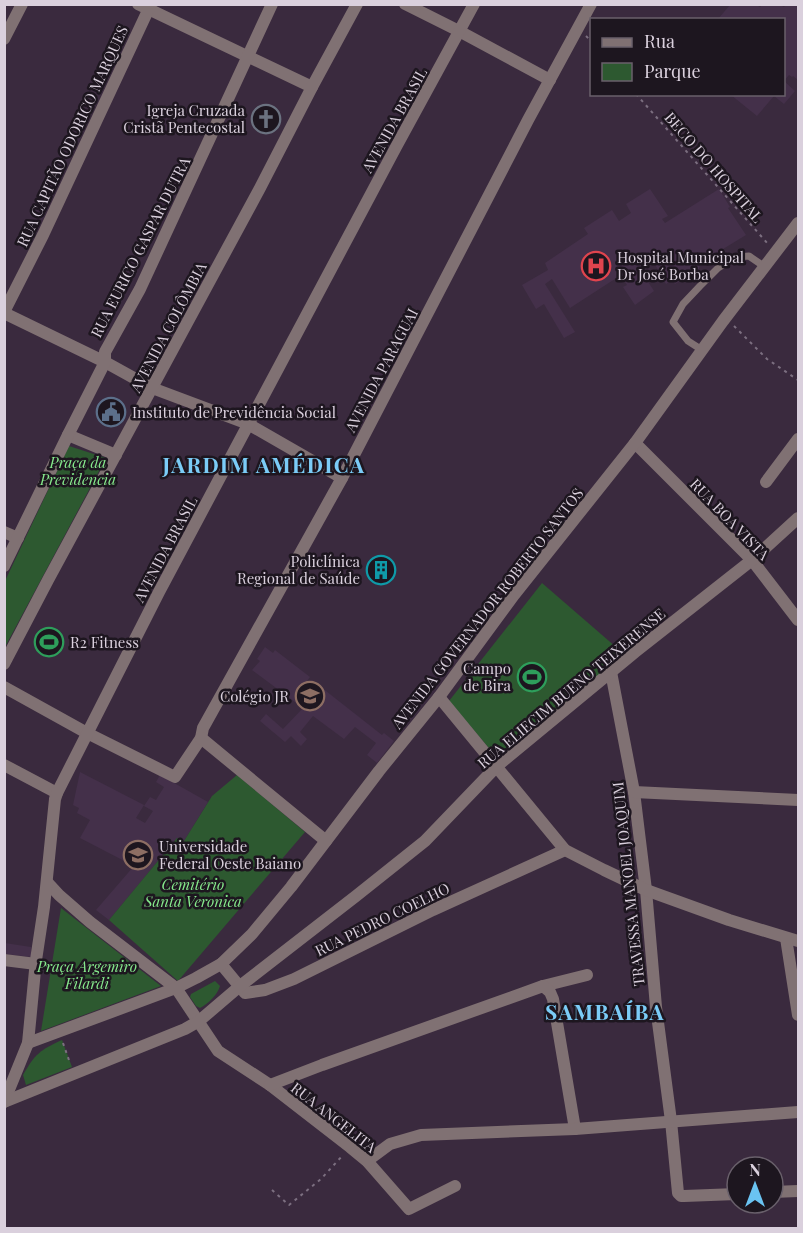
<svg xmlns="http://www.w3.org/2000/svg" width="803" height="1233" font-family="'Playfair Display',serif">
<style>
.built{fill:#44304a}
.green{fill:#2d5930}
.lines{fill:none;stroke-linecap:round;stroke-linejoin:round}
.path{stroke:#7c6f80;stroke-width:2;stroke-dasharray:3 4.5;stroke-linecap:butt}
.service{stroke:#807173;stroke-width:7}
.minor{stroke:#807173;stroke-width:12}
.labels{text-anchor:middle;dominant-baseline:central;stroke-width:5;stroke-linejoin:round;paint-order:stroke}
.poi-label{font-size:15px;fill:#dad0dd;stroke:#1d161f;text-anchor:end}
.street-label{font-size:15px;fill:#dad0dd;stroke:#1d161f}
.park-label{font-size:15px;font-style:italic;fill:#86e98c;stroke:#1d161f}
.district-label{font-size:21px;font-weight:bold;letter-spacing:1.5px;fill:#7bccf7;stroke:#1d161f}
</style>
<rect width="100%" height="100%" fill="#3a2a3e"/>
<g class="built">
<path d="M763,4L783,5L782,6L784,7L786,5H796L798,6V80L793,76L792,77L789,75L784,81L795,91L784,104L774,96L757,116L731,95L784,94V20L718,19L730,5H756L760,7Z"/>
<path d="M650,189L668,216L662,219L665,223L719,189L730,207L728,208L746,235L700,263L699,269L675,284L672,280L666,284L653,261L655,259H653L652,256L643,261L648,271L643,274L654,291L635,305L623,287L627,285L621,275L570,308L552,279L545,284L575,332L564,338L544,304L536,309L522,285L548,270L545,263L588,234L584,228L612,210L619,221L631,213L626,204Z"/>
<path d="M265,647L273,653L275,650L310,677L307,681L309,683L312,680L382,735L384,733L394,741L377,763L367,755L376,743L355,727L344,739L313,716L300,732L307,739L301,746L291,736L285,742L260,721L266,714L283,729L303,708L252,670L260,661L257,659Z"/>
<path d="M80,772L144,805L136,818L145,823L153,811L144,806L150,797L156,800L164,787L156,782L160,775L208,802L184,841L177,838L109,920L96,910L134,866L80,838L90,820L77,813L79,808L73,805Z"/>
<path d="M5,943L31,947V957L5,954Z"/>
</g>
<g class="green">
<path d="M69,446L106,458L5,647V581Z"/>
<path d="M542,583L624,654L499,760L449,701Z"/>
<path d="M237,775L305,832L178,981L109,920L177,838L184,841L212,796Z"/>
<path d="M61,908L161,986L41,1031Z"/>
<path d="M215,981L220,986C218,994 208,1004 200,1008L196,1006L190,997L191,994Z"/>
<path d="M62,1040L72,1067L26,1085L23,1075C35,1054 40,1050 62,1040Z"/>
</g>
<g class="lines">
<g class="path">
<path d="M586,36L592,42"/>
<path d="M636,94L768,244"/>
<path d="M734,326L767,359L798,380"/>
<path d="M63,1043L70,1063"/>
<path d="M272,1190L289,1205L321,1179L343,1155"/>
</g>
<path class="service" d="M702,350L688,341L673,322L683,304L700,286L718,268L736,257L749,256L765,267"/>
<g class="minor">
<path d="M138,4L312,87"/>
<path d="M405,4L459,31L550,80"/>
<path d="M4,39L22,4"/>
<path d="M4,312L43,235L151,4"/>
<path d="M4,313L105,362L152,388L248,424L342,478"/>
<path d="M68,435L116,455"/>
<path d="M635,443L752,560L798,620"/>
<path d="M766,482L798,439"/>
<path d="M4,532L18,538"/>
<path d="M4,566L68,435L105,362V352L140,289L272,4"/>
<path d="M4,664L48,580L260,188L312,87L357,4"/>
<path d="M611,672L634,792L646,890L656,1007L671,1121L678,1193L681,1196H684L737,1194"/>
<path d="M4,687L87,733L175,777L201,738L203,728L342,478L528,120L591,4"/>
<path d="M439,697L565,850L604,870L646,890L729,920L798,941"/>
<path d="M201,738L326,841"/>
<path d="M4,765L57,793"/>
<path d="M634,792L798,800"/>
<path d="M47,882L59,895L90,922L176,988L218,1051L270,1085L350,1147L367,1161L409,1209L455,1186"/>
<path d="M786,938L798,1015"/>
<path d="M4,960L36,964"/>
<path d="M221,964L245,993L265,990L294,979L433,910L565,850"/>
<path d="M543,986L587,975"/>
<path d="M28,1043L176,988L196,978L221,964L252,934L291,887L379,771L439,697L514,595L635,443L723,321L798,223"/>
<path d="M270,1085L322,1065L543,986L550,992L553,999L575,1129"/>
<path d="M4,1102L28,1043L36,960L44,907L55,799L57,793L159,592L396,147L474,4"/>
<path d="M4,1102L185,1029L199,1021L240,986L356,896L425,841L497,766L635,652L752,560L798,518"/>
<path d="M367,1161L390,1144L421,1135L575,1129L798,1112"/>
<path d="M773,1192L798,1191"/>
</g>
</g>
<defs>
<g id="church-ring" transform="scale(1.5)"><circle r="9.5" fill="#1d161f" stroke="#6b7280" stroke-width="1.5"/><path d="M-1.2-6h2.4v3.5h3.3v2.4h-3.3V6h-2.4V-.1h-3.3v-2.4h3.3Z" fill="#6b7280"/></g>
<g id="hospital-ring" transform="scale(1.5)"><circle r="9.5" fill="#1d161f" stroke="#e0444e" stroke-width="1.5"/><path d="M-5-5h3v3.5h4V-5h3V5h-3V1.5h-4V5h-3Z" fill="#e0444e"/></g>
<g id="civic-ring" transform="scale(1.5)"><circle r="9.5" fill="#1d161f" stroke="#5c6f8a" stroke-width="1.5"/><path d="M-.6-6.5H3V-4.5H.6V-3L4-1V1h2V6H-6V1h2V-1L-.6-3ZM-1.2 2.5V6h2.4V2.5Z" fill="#5c6f8a"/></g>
<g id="building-ring" transform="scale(1.5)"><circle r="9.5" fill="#1d161f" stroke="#0f9aa8" stroke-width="1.5"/><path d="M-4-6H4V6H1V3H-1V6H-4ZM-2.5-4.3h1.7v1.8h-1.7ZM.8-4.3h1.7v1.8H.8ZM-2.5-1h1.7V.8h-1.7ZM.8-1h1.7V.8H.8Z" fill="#0f9aa8"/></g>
<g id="stadium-ring" transform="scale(1.5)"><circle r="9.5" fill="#1d161f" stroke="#2e9e5b" stroke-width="1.5"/><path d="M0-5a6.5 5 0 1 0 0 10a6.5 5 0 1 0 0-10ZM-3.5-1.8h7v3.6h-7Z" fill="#2e9e5b"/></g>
<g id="school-ring" transform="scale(1.5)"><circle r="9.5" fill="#1d161f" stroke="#8d6e63" stroke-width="1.5"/><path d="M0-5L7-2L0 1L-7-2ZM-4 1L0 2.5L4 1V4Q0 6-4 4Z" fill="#8d6e63"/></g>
<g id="university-ring" transform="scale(1.5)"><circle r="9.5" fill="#1d161f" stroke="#8d6e63" stroke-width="1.5"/><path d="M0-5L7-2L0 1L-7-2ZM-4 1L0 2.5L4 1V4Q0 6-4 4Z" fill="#8d6e63"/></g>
</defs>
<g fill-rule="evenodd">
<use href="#church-ring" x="266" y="119"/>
<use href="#hospital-ring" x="596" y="266"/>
<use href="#civic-ring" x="111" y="412"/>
<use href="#building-ring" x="381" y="570"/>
<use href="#stadium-ring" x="49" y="642"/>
<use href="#stadium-ring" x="532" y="677"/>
<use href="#school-ring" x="310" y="696"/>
<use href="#university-ring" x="138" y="855"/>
</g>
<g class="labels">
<g class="poi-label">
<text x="245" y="110">Igreja Cruzada<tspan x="245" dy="17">Cristã Pentecostal</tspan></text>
<text x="617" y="257" text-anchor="start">Hospital Municipal<tspan x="617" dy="17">Dr José Borba</tspan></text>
<text x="132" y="412" text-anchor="start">Instituto de Previdência Social</text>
<text x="360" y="561">Policlínica<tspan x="360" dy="17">Regional de Saúde</tspan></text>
<text x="70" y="642" text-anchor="start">R2 Fitness</text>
<text x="511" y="668">Campo<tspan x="511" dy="17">de Bira</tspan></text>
<text x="289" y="696">Colégio JR</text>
<text x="159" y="846" text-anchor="start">Universidade<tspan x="159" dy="17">Federal Oeste Baiano</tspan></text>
</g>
<g class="street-label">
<text transform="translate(394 120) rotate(-61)">AVENIDA BRASIL</text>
<text transform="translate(72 136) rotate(-65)">RUA CAPITÃO ODORICO MARQUES</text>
<text transform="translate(714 167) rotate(49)">BECO DO HOSPITAL</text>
<text transform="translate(140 247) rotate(-63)">RUA EURICO GASPAR DUTRA</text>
<text transform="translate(168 327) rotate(-62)">AVENIDA COLÔMBIA</text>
<text transform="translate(381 370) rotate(-62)">AVENIDA PARAGUAI</text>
<text transform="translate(730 519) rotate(46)">RUA BOA VISTA</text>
<text transform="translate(165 549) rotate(-62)">AVENIDA BRASIL</text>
<text transform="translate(487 608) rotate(-52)">AVENIDA GOVERNADOR ROBERTO SANTOS</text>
<text transform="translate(571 688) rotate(-40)">RUA ELIECIM BUENO TEIXERENSE</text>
<text transform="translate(628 884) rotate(-96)">TRAVESSA MANOEL JOAQUIM</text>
<text transform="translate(382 919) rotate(-26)">RUA PEDRO COELHO</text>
<text transform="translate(334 1117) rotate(38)">RUA ANGELITA</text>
</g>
<g class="park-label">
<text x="78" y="462">Praça da<tspan x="78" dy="17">Previdencia</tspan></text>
<text x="193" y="884">Cemitério<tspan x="193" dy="17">Santa Veronica</tspan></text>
<text x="87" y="966">Praça Argemiro<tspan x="87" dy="17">Filardi</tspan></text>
</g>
<g class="district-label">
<text x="264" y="464">JARDIM AMÉDICA</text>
<text x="605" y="1011">SAMBAÍBA</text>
</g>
</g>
<rect width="803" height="1233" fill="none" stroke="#dad0dd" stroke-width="12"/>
<rect x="590" y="18" width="195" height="78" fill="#1d161f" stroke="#69606b" stroke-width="1.5"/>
<rect x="602" y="38" width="30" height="9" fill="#807173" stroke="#69606b" stroke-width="1.5"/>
<text x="644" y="48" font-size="18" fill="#dad0dd">Rua</text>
<rect x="602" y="63" width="30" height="18" fill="#2d5930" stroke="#69606b" stroke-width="1.5"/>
<text x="644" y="78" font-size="18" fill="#dad0dd">Parque</text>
<g transform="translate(755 1185)"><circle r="28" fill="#1d161f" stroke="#69606b" stroke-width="1.5"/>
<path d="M0-4.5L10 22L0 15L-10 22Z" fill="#6ac3f1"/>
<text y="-9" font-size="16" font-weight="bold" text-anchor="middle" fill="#dad0dd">N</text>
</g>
</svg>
